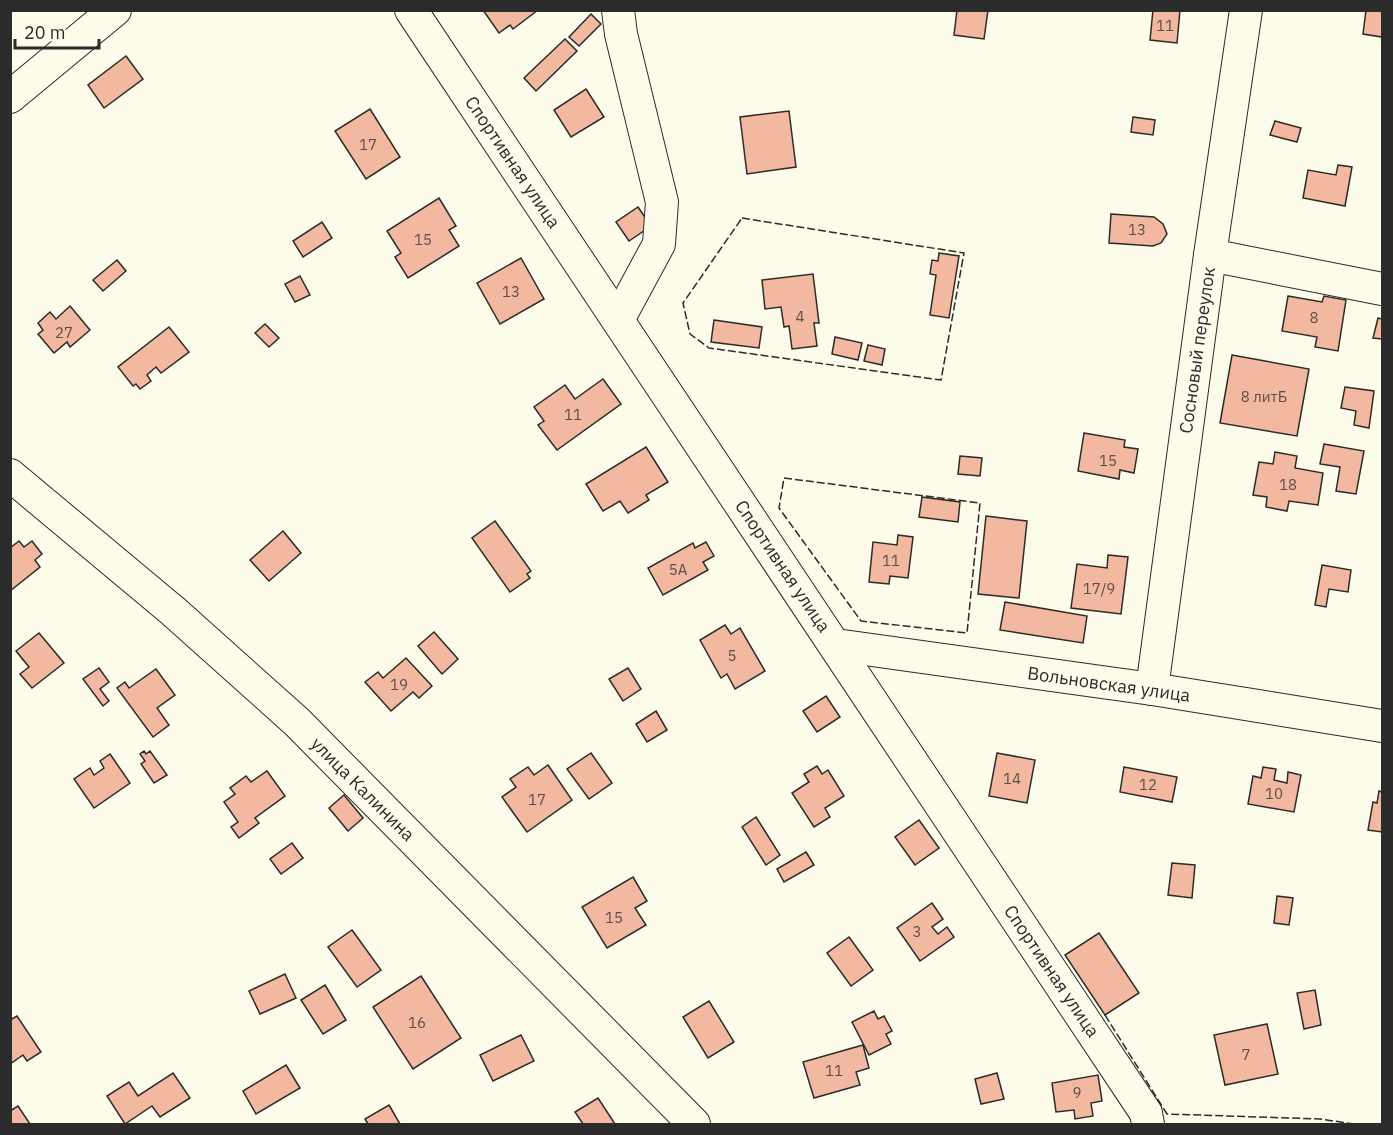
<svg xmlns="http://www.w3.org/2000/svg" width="1393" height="1135" font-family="'IBM Plex Sans',sans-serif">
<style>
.building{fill:#f2b8a0;stroke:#2b2b2b;stroke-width:1.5}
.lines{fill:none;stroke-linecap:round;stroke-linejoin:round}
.minor-casing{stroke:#2b2b2b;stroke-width:34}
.minor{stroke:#fdfbea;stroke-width:32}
.fence{stroke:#2b2b2b;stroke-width:1.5;stroke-dasharray:8 3;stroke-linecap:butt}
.labels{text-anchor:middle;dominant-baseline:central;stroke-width:4.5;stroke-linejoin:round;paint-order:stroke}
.number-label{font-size:15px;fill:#5d4e48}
.street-label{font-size:18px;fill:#2b2b2b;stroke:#fdfbea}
</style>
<rect width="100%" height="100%" fill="#fdfbea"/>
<g class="building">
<path d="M483,10H538L513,29L510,25L499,33Z"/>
<path d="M957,10H988L984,39L954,35Z"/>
<path d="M1153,10H1180L1177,43L1150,40Z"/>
<path d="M1366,10H1382V37L1363,34Z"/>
<path d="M591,14L601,24L579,46L569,37Z"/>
<path d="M565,39L577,51L536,91L524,78Z"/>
<path d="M126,56L143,79L104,108L88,85Z"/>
<path d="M586,89L604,117L571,137L554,110Z"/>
<path d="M370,109L400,157L366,179L335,131Z"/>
<path d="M789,111L796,167L747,174L740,117Z"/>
<path d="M1133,117L1155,120L1153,135L1131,132Z"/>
<path d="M1275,121L1301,128L1297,142L1270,135Z"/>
<path d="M1338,165L1352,167L1345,206L1303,198L1308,170L1336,175Z"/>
<path d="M439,198L456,226L449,230L459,246L408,278L395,257L401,253L387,231Z"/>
<path d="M638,207L651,226L629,241L616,222Z"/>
<path d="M1111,214L1154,217L1163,224L1167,234L1161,243L1153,246L1109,243Z"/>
<path d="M322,222L332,238L303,257L293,241Z"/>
<path d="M939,253L959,256L949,318L930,315L936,275L930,274L932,260L938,261Z"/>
<path d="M521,258L544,299L500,324L477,283Z"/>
<path d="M117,260L126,271L103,291L93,280Z"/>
<path d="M813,274L819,323H814L817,346L792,349L789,326L784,327L781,307L765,309L762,280Z"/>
<path d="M300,276L310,295L295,302L285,284Z"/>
<path d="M1288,296L1322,302L1324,296L1346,300L1338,351L1315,347L1317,337L1282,331Z"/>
<path d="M70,306L90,330L70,347L67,342L54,353L38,334L43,330L38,323L50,312L56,319Z"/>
<path d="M1378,318L1382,319V339L1373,338Z"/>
<path d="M714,320L762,327L759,348L711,342Z"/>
<path d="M265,324L279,338L269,347L255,333Z"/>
<path d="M169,327L189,352L161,373L156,367L147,375L151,381L140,389L136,384L133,386L118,367Z"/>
<path d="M835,337L862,343L858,360L832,354Z"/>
<path d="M868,345L885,349L882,365L864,361Z"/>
<path d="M1232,355L1309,369L1297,436L1220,423Z"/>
<path d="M603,379L621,404L557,450L538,425L544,421L534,407L565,385L575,399Z"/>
<path d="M1345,387L1374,391L1369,428L1354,425L1356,411L1341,408Z"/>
<path d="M1084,433L1125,440L1124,447L1138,449L1134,473L1120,470L1119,479L1078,471Z"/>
<path d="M1324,444L1364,451L1356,494L1336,491L1340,467L1320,464Z"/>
<path d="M646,447L668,482L646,495L649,500L628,513L620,501L603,511L586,484Z"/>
<path d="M1275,452L1297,456L1295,468L1323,473L1318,505L1289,501L1287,511L1266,507L1267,497L1253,495L1259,462L1273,464Z"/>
<path d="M960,456L982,458L980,476L958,474Z"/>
<path d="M922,497L960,502L958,522L919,517Z"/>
<path d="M986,516L1027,521L1019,598L978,594Z"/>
<path d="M495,521L531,571L527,574L530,578L510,592L472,538Z"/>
<path d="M283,531L301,553L269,581L250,560Z"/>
<path d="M898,535L913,537L908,578L890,576L889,584L869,582L873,542L897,545Z"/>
<path d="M19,541L24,547L32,541L42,554L35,560L40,567L10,591V548Z"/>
<path d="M706,542L714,556L703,562L708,570L663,595L648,568L693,543L695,548Z"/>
<path d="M1108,555L1128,557L1121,614L1071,608L1077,564L1107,568Z"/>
<path d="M1322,565L1351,570L1348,592L1329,589L1326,607L1315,605Z"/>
<path d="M1005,602L1087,616L1083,643L1000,630Z"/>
<path d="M725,625L731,634L740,628L765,671L735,689L727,674L721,678L700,640Z"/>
<path d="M434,632L458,659L442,674L418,646Z"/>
<path d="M39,633L64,663L32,688L20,674L29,667L16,651Z"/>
<path d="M406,658L432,686L419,698L413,692L391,711L365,682L378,672L383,678Z"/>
<path d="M99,668L109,682L100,689L109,701L103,706L83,679Z"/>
<path d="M628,668L641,689L623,701L609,679Z"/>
<path d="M156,669L175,695L157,708L169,725L153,737L117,688L125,682L129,688Z"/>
<path d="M826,696L840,717L817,732L803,711Z"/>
<path d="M656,711L667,730L647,742L636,724Z"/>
<path d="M144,751L146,754L150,751L167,775L154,783L141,764L145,761L140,754Z"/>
<path d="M591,753L612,783L589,799L567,769Z"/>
<path d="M997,753L1035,760L1027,803L989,796Z"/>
<path d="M110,754L130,783L94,808L74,779L90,768L94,775L104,768L100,761Z"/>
<path d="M548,765L572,800L527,832L502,797L516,787L510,779L528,767L534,775Z"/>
<path d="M817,766L822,774L828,770L844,796L825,808L830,817L814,827L792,793L809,782L804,774Z"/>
<path d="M1124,767L1177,777L1172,802L1120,792Z"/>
<path d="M1263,767L1276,769L1274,780L1287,783L1288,772L1301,775L1294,812L1248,804L1253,776L1261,778Z"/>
<path d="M267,771L285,796L255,818L259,823L239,838L231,827L238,822L224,802L235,794L230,788L246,776L251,782Z"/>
<path d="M1379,791L1382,792V832L1368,830L1373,802L1377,803Z"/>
<path d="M344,795L363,818L348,831L329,808Z"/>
<path d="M756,817L780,855L766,865L742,827Z"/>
<path d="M919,820L939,848L915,865L895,837Z"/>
<path d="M292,843L303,858L281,874L270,859Z"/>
<path d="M806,852L814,865L784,882L777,869Z"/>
<path d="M1172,863L1195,865L1192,898L1168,895Z"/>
<path d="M633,877L647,901L635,908L646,925L607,948L582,907Z"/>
<path d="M1277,896L1293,898L1289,925L1274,923Z"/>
<path d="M932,903L943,919L932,927L938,934L947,927L954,937L920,961L897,928Z"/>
<path d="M352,930L381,970L357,987L328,947Z"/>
<path d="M1099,933L1139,993L1105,1015L1065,955Z"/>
<path d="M849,937L873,970L851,986L827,953Z"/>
<path d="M285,974L296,998L260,1014L249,991Z"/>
<path d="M421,976L461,1038L413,1069L373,1007Z"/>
<path d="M325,985L346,1020L323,1034L301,1000Z"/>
<path d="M1315,990L1321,1025L1304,1029L1297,993Z"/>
<path d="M709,1001L734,1042L708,1058L683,1017Z"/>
<path d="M874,1011L878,1019L884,1016L892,1031L886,1034L891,1044L869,1055L852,1022Z"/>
<path d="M17,1016L41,1052L27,1061L23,1055L10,1064V1020Z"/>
<path d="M1267,1024L1278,1074L1225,1085L1214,1035Z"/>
<path d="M521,1035L534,1061L493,1081L480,1055Z"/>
<path d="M863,1045L869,1068L856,1072L860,1085L814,1098L803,1062Z"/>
<path d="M286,1065L300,1088L256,1114L243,1091Z"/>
<path d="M173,1073L190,1098L160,1117L152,1106L125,1124L107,1096L129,1082L138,1096Z"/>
<path d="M997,1073L1004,1099L981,1104L975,1079Z"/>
<path d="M1098,1075L1102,1101L1091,1103L1093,1116L1075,1119L1074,1110L1056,1112L1052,1083Z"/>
<path d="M598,1098L615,1124H583L575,1112Z"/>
<path d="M389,1105L400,1124H368L365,1119Z"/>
<path d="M18,1106L30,1124H10V1111Z"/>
</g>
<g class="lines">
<g class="minor-casing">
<g id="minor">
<path d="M411,10L1146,1113L1148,1124"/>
<path d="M618,10L621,34L662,202L659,244L618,320"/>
<path d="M10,97L115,10"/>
<path d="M1210,255L1382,289"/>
<path d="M10,475L173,611L297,722L694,1124"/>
<path d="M836,645L1152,689L1382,726"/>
<path d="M1152,689L1210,255L1246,10"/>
</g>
</g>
<use href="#minor" class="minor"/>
<g class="fence">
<path d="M742,218L964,253L941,380L709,348L690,334L683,303Z"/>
<path d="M784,478L980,503L967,633L861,621L779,508Z"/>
<path d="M1105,1015L1167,1114L1320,1119L1354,1124"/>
</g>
</g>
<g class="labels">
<g class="number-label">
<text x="1165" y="25">11</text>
<text x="368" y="144">17</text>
<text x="1137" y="229">13</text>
<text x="423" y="239">15</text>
<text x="511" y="291">13</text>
<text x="800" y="316">4</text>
<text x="1314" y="317">8</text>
<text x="64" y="332">27</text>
<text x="1264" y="396">8 литБ</text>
<text x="573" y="414">11</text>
<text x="1108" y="460">15</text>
<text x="1288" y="484">18</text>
<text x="891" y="560">11</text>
<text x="678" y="569">5А</text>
<text x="1099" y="588">17/9</text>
<text x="732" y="655">5</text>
<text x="399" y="684">19</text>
<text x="1012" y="778">14</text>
<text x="1148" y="784">12</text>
<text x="1274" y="793">10</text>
<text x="537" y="799">17</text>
<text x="614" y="917">15</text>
<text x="917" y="931">3</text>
<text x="417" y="1022">16</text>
<text x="1246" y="1054">7</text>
<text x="834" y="1070">11</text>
<text x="1077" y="1092">9</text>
</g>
<g class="street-label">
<text transform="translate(513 162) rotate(56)">Спортивная улица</text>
<text transform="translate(1197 350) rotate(-82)">Сосновый переулок</text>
<text transform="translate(783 566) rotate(56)">Спортивная улица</text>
<text transform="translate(1109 684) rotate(8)">Вольновская улица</text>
<text transform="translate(363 789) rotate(45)">улица Калинина</text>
<text transform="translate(1052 971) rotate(56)">Спортивная улица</text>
</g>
</g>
<rect width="1393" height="1135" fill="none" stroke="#2b2b2b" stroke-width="24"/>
<path d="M15 39v9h84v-9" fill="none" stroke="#2b2b2b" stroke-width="3"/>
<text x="24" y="39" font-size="18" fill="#2b2b2b" stroke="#fdfbea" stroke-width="4.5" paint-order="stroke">20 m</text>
</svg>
